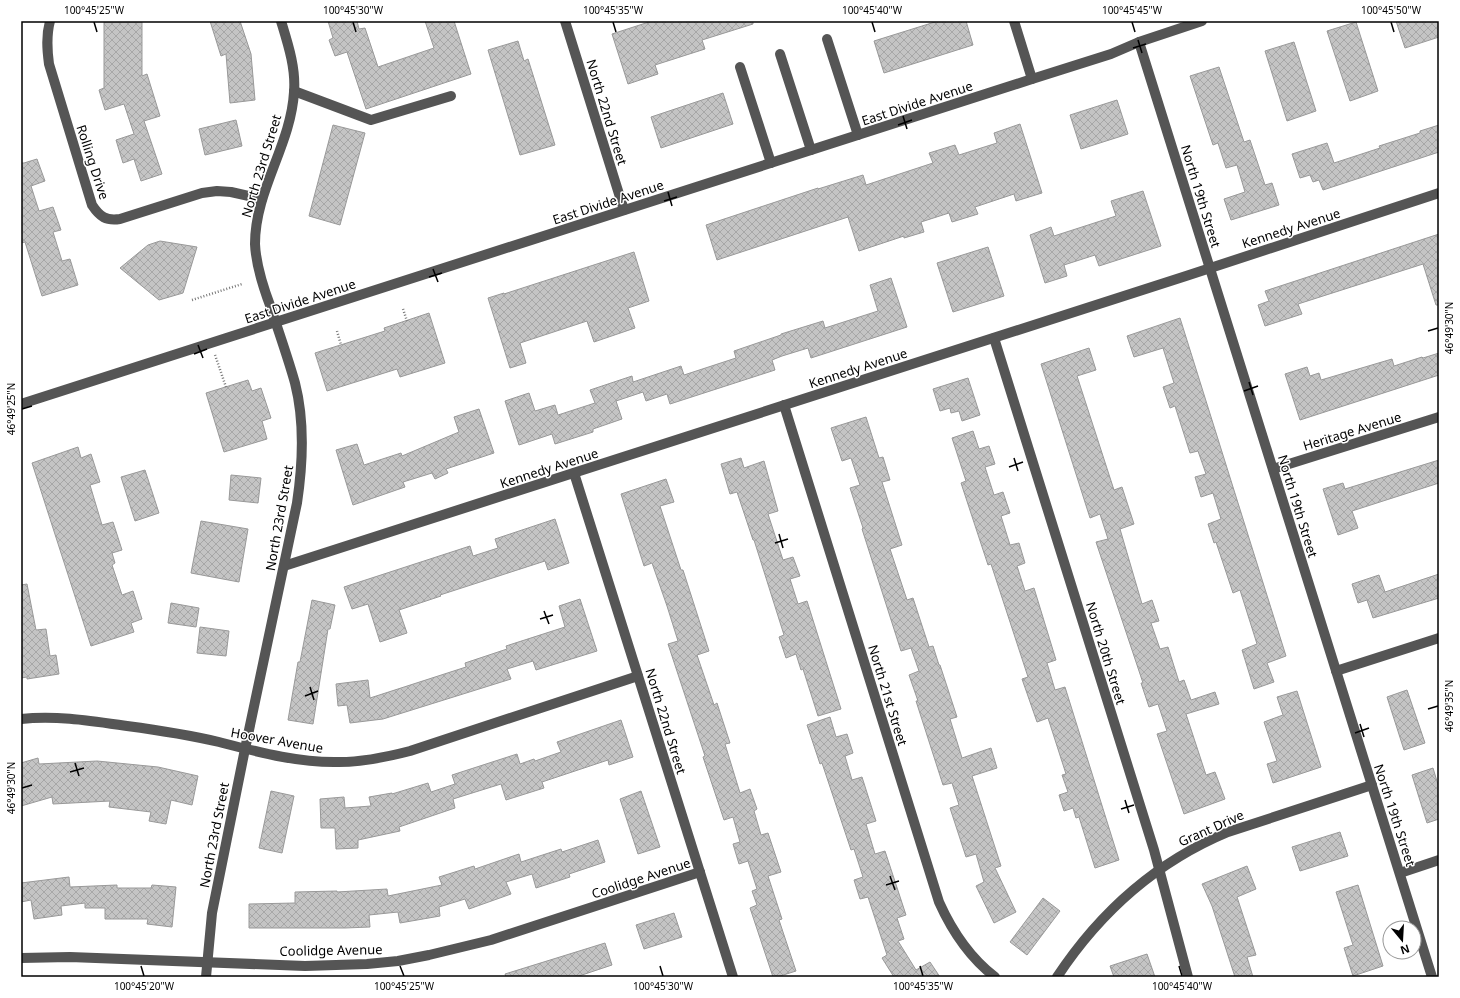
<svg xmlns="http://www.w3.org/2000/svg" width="1460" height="998" font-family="'Noto Sans',sans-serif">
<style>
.building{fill:url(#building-cross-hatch);stroke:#999}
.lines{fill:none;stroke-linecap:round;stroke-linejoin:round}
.path{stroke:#777;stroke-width:2.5;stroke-dasharray:1 2;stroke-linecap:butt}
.minor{stroke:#555;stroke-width:10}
.ticks{fill:none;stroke:#000;stroke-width:1.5}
.labels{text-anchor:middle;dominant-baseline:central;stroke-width:3;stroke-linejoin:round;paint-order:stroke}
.street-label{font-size:13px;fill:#000;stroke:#fff}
.neatline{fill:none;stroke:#000;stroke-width:1.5}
.ticks-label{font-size:10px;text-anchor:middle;fill:#000}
</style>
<defs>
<pattern id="building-cross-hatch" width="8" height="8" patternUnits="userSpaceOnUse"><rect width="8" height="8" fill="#c4c4c4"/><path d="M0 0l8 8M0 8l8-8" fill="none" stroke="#a7a7a7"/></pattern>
</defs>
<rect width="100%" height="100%" fill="#fff"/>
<g class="building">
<path d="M210,21H240L251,54L255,100L230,103L226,54L221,56Z"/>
<path d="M328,21H357L359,29L365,28L378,67L434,48L425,21H454L471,74L366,109L347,52L335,56L329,40L333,38Z"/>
<path d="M652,21H753V24L702,40L705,49L655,65L658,74L628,84L612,34Z"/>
<path d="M938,21H966L973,45L884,73L874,41Z"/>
<path d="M1396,21H1439V37L1405,48Z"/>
<path d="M104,22H142V76L147,74L160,116L144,121L162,174L141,181L134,159L123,163L116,140L134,134L124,104L105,110L99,90L104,88Z"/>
<path d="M1356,22L1378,91L1350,101L1327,31Z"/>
<path d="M518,41L524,61L528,59L555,145L520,155L488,50Z"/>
<path d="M1294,42L1316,111L1287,121L1265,51Z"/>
<path d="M1219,67L1244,142L1250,140L1265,185L1272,183L1279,205L1231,220L1224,199L1245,192L1237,165L1226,168L1218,143L1213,145L1190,76Z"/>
<path d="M723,93L733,124L661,148L651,117Z"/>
<path d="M1117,100L1128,134L1081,149L1070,115Z"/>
<path d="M236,120L242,146L205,155L199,129Z"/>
<path d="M1020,124L1042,193L1016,201L1014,194L975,207L978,214L952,222L949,213L921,222L924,232L904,238V236L859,251L848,217L717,260L706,225L818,188V189L863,175L866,185L933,163L929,153L955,145L959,155L997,143L994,133Z"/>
<path d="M333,125L365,133L340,225L309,216Z"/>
<path d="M1439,125V152L1323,190L1319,180L1313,182L1310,175L1300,178L1292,154L1327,143L1334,163L1380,148L1379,146L1420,133V131Z"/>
<path d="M37,159L45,181L31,186L39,211L53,207L61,230L53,232L62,261L70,259L78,285L42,296L25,242L21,243V163H24Z"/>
<path d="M1143,191L1161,246L1099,266L1095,255L1064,265L1067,276L1045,283L1030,235L1051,227L1054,236L1116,216L1111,201Z"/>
<path d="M1439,234V305H1436L1423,264L1298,304L1302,314L1265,326L1258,305L1269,301L1265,291Z"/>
<path d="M160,241L197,247L183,293L159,300L120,268L148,245Z"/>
<path d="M988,247L1004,296L953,312L937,263Z"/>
<path d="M634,252L649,301L628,308L635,328L594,342L587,321L520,343L526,363L510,368L488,298L504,293V294Z"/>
<path d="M891,278L907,327L811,358L808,348L782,356L772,360L775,370L670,404L667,394L646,401L643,392L616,401L622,419L593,429V432L555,444L552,434L519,445L505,401L529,393L535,411L555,405L558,415L595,403L590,390L632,376L633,382L681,366L684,375L736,358L734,351L781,335V334L823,321L825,328L878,311L870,285Z"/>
<path d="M429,313L445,363L400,377L397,369L327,391L315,353L385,331L384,328Z"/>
<path d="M1180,318L1286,656L1267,663L1274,682L1254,689L1242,650L1257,644L1240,590L1233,593L1216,542L1214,543L1208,524L1221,519L1213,493L1201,497L1195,477L1206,474L1198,451L1190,453L1175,406L1170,408L1163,387L1174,383L1163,348L1134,357L1127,336Z"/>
<path d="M1089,348L1096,370L1077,376L1114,490L1122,487L1134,524L1120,529L1142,604L1152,600L1159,621L1151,623L1160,649L1168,647L1179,682L1184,680L1191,700L1215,692L1219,704L1186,714L1206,775L1215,772L1225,799L1184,814L1157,734L1167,731L1158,704L1149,707L1141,683H1143L1096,542L1108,539L1100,514L1090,518L1041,364Z"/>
<path d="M1439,353V375L1300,420L1285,374L1307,367L1310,376L1319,373L1321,380L1392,359L1394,366L1422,357L1423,358Z"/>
<path d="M968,378L980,415L962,421L959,411L951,413L950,408L940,411L933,389Z"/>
<path d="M248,380L252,391L261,388L271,418L262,421L267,439L224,452L206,393Z"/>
<path d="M479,409L494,453L446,469L448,473L435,479L432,473L403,482L405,487L353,505L336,450L357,444L364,465L401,453L402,456L459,432L454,417Z"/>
<path d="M866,417L879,458L883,457L890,480L882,482L902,545L890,549L907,600L913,598L929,647L933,646L939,665H940L957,717L950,719L962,758L991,748L997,768L972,776L1001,866L995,868L1016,912L994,923L976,886L984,882L976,854L966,857L950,808L959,805L952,783L943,785L916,701H918L909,675L919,671L911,648L901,651L862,529L863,528L850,488L860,485L851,458L842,461L831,428Z"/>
<path d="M973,431L979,449L989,446L995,464L985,467L994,495L1003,492L1010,513L1001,516L1010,545L1019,543L1025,563L1017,566L1025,591L1034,588L1056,660L1047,663L1055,690L1065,687L1119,860L1095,868L1079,817L1076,818L1073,808L1064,811L1059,795L1068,792L1062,775L1066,774L1048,718L1037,722L1022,679L1028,677L991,564L988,565L961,483L966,481L952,438Z"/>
<path d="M78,447L81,458L91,454L100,482L90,485L102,525L113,522L122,550L112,553L115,563L112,565L122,595L133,591L142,619L131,623L134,632L91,646L32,463Z"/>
<path d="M741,458L744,468L764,461L778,511L768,514L783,560L793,557L800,576L790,579L798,604L807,601L841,709L818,716L803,669L801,670L796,654L786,658L779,637L784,635L754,540H753L737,492L730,494L721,464Z"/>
<path d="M1439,460V483L1352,511L1358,528L1338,535L1323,489L1343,483L1345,489Z"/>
<path d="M145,470L159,513L135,521L121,477Z"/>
<path d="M231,475L261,478L258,503L229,500Z"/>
<path d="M666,479L674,502L660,506L681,570H683L709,651L697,655L714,705L717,703L730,743L725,744L740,793L750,789L757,809L754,811L761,835L768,833L781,872L768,876L782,919L779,920L796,971L777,977H773L750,908L757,905L752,891L757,889L748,861L739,864L733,844L740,842L733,817L724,820L703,757L705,756L668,644L678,641L667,606L652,563L644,566L621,494Z"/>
<path d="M555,519L569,563L548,570L545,561L440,595L441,596L399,610L407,633L380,642L368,604L352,609L344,587L470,546L473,556L498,548L495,539Z"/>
<path d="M201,521L248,529L239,582L191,573Z"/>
<path d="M1439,574V598L1373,618L1367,600L1358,603L1352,584L1379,575L1385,592Z"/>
<path d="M27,584L36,630L46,629L50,656L56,655L59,674L27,679V677L21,678V585Z"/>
<path d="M580,599L597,651L536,670L533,661L507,669L511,679L383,719L350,723L347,705L338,706L336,684L368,680L370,698L466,667L465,663L507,649L506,646L565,627L559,606Z"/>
<path d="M312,600L335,605L330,629H328L313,724L288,720L298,662H300Z"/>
<path d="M171,603L199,608L196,627L168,623Z"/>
<path d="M200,627L229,631L226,656L197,653Z"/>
<path d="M1407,690L1425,743L1404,750L1387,697Z"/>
<path d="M1297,691L1321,767L1273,783L1267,764L1277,761L1264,722L1283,715L1277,697Z"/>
<path d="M830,717L836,737L847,734L853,753L845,756L852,780L862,777L876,821L866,824L875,854L885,851L906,915L897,918L904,939L898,941L916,970L930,962L940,977H894L882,958L887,955L868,897L860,899L854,880L863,877L854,849L851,850L822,763L820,764L807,725Z"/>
<path d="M621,720L633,757L609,765L608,760L542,782L544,788L506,800L501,784L453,799L455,808L399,827L400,831L358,840V848L336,849L335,828H321L320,799L344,797L345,808L371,806L369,797L392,793V794L428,783L431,792L455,784L452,775L517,754L520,764L534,759L535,761L561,752L557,742Z"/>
<path d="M38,758L39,764L97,761L158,767L198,776L192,805L171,800L166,824L149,821L151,812L109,807L110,801L53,804L52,797L21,806V763Z"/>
<path d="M1433,768L1439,788V819L1427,823L1412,775Z"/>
<path d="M271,791L294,796L282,853L259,848Z"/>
<path d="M641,791L660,847L638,854L620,799Z"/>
<path d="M1340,832L1348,856L1300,871L1292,847Z"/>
<path d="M598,840L605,862L569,874L570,877L536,888L532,874L506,882L511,894L469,909L465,899L439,907L440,916L400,923L398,912L369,915L370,927L345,928H249V904L295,903V892L337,891V892L387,889L388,896L442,885L439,877L474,866L475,869L519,854L521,862L561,849L562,852Z"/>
<path d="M1247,866L1256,889L1237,897L1256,955L1247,957L1253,977H1235L1212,906L1202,884Z"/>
<path d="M69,877L70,887L117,885V888H151L152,885L176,887L172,927L147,924L148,919H105V908H85V903L61,906L62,915L34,919L31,900L21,902V883Z"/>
<path d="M1358,885L1383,966L1353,976L1344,948L1353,945L1336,892Z"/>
<path d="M1043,898L1060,911L1027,955L1010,942Z"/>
<path d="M674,913L682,937L644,949L636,925Z"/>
<path d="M605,943L612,965L576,977H506L505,974Z"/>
<path d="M1147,954L1155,977H1114L1110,966Z"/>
</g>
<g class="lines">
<g class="path">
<path d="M192,300L242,284"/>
<path d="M403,309L407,321"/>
<path d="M337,331L341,345"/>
<path d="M215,355L226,387"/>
</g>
<g class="minor">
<path d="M50,21C46,36 47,49 49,64L92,205C100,217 106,221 120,219L202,193L217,191L231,192L262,199"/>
<path d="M565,21L624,210"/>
<path d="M1014,21L1032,79"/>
<path d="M827,39L858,135"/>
<path d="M1139,42L1432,977"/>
<path d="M780,54L811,150"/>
<path d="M740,67L771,163"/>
<path d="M294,91L371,120L451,96"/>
<path d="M994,338L1154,850L1188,977"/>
<path d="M21,404L1032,79L1111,54L1139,42L1202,21"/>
<path d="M784,405L939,902C952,931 969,957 995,977"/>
<path d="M1273,469L1439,417"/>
<path d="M574,473L733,977"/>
<path d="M284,566L1186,276L1439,193"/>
<path d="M1336,671L1439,638"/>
<path d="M21,719C56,715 92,721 127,726C157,730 189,735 219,742C258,752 298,763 339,762C363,762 387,757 410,751L638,676"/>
<path d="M1400,873L1439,860"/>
<path d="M21,958L70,957L305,966L367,964L398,961L429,955L491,940L700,872"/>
<path d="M206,977L212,913L245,749L297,503C303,463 305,422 295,383C288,358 279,333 271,308C263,287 256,266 255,244C255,190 291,145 294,92C296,68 288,44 281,21"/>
<path d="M1057,977C1100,912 1156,862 1228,832L1372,785"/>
</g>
</g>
<path class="ticks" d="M94,22L97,32M353,22L356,32M613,22L616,32M872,22L875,32M1132,22L1135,32M1391,22L1394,32M1138,40L1142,53M1133,48L1146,44M903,116L907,129M898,125L912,120M668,192L672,206M664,201L677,197M433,269L438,282M429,277L442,273M1428,331L1438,328M198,345L203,358M194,354L207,349M1249,382L1253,395M1244,391L1258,386M22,409L32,406M1014,458L1018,471M1009,467L1023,462M779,534L783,548M775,543L788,539M544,611L549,624M540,619L553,615M310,687L314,700M305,696L318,691M1428,709L1438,706M1360,724L1364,737M1355,733L1369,728M75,763L79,776M70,772L84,768M22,788L32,785M1125,800L1129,813M1121,809L1134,805M890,876L895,890M886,885L899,881M141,966L144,976M400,966L404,976M660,966L663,976M920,966L923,976M1179,966L1182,976"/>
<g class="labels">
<g class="street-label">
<text transform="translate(917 103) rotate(-18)">East Divide Avenue</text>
<text transform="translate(607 112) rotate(73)">North 22nd Street</text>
<text transform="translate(93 162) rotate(72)">Rolling Drive</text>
<text transform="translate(261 166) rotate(-73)">North 23rd Street</text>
<text transform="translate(1201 196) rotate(73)">North 19th Street</text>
<text transform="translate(608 202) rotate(-18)">East Divide Avenue</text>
<text transform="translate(1291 228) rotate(-18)">Kennedy Avenue</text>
<text transform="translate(300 301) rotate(-18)">East Divide Avenue</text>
<text transform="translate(858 368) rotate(-18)">Kennedy Avenue</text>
<text transform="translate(1352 431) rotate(-17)">Heritage Avenue</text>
<text transform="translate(549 468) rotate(-18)">Kennedy Avenue</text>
<text transform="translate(1298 506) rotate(73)">North 19th Street</text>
<text transform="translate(279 518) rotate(-80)">North 23rd Street</text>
<text transform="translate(1106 653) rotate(73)">North 20th Street</text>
<text transform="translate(888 695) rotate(73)">North 21st Street</text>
<text transform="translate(666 721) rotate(73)">North 22nd Street</text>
<text transform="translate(277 740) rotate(10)">Hoover Avenue</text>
<text transform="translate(1395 815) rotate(72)">North 19th Street</text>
<text transform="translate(1211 828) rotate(-24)">Grant Drive</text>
<text transform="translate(214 835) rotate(-79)">North 23rd Street</text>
<text transform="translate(641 878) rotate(-18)">Coolidge Avenue</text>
<text transform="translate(331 950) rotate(-1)">Coolidge Avenue</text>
</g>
</g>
<rect width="1460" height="998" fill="none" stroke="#ffffff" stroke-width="44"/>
<g transform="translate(1402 940) rotate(162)"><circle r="19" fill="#ffffff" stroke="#999999"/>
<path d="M0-3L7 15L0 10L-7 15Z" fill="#000000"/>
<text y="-6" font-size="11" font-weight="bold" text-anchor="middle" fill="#000000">N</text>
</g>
<rect x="22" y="22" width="1416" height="954" class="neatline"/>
<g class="ticks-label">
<text x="94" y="14">100°45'25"W</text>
<text x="353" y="14">100°45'30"W</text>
<text x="613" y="14">100°45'35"W</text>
<text x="872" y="14">100°45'40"W</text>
<text x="1132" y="14">100°45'45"W</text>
<text x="1391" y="14">100°45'50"W</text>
<text transform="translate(1449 328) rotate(-90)" y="4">46°49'30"N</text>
<text transform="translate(11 409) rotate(-90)" y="4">46°49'25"N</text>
<text transform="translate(1449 706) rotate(-90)" y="4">46°49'35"N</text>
<text transform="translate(11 788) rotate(-90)" y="4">46°49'30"N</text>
<text x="144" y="990">100°45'20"W</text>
<text x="404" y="990">100°45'25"W</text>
<text x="663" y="990">100°45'30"W</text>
<text x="923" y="990">100°45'35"W</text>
<text x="1182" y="990">100°45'40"W</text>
</g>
</svg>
